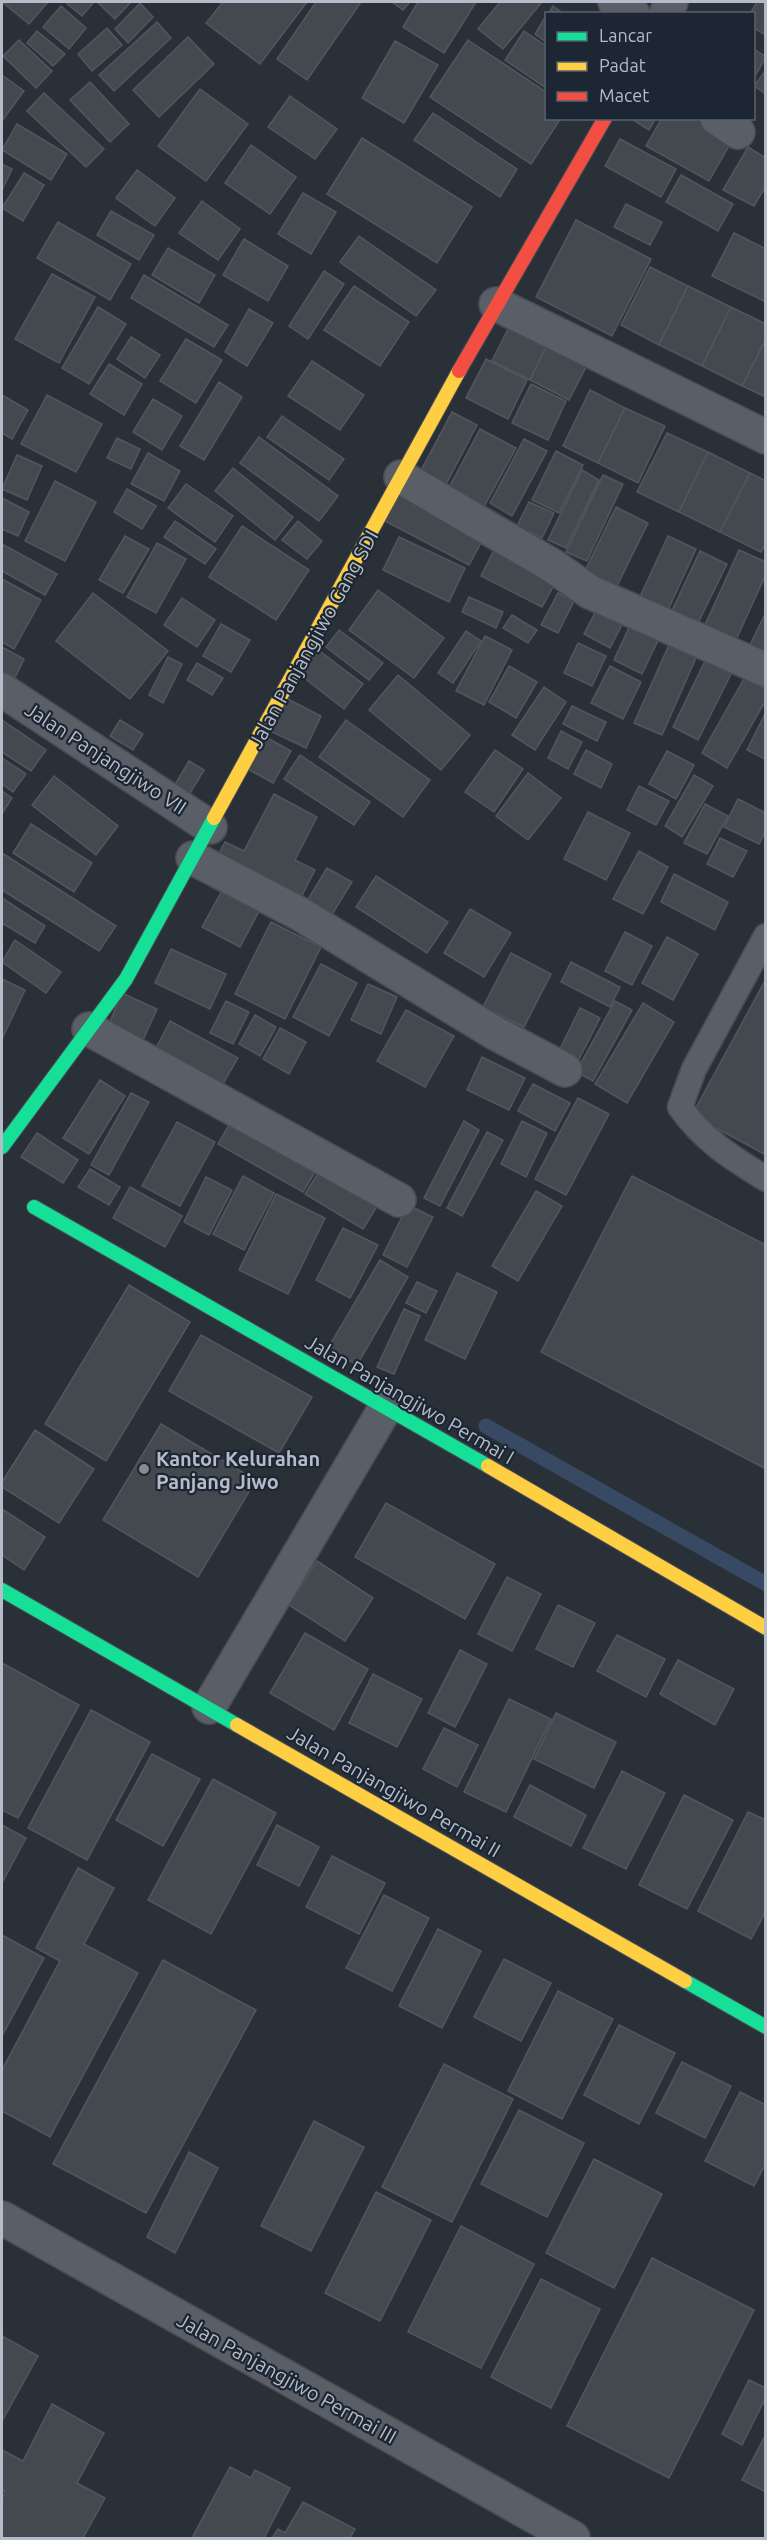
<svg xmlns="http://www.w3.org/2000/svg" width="767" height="2540" font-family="Ubuntu,sans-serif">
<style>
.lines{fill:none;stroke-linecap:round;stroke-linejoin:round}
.stream{stroke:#384963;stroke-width:15}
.building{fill:#444950;stroke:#52575f;stroke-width:1.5}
.lane-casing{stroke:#484c53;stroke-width:27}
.street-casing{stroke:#484c53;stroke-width:36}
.fast-casing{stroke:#484c53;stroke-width:16}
.slow-casing{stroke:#484c53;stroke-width:16}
.jam-casing{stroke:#484c53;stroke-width:16}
.lane{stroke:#5a5e66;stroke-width:24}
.street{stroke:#5a5e66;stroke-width:33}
.fast{stroke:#16e098;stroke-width:14}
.slow{stroke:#ffcf43;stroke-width:14}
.jam{stroke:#f24e42;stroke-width:14}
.poi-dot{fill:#848b96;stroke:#1d2633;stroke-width:2}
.labels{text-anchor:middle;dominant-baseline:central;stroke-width:4.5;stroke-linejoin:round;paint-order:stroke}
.street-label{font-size:20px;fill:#b4bcc9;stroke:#1d2633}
.poi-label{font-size:20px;font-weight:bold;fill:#b4bcc9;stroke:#1d2633;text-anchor:start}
</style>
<rect width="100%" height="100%" fill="#2a3038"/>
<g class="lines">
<path class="stream" d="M486,1426L766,1584"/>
</g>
<g class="building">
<path d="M2,2H48L29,24Z"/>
<path d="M65,2H94L82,16Z"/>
<path d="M97,2H131L115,19Z"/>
<path d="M223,2H307L260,64L206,23Z"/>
<path d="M316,2H361L307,80L277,59Z"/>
<path d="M392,2H410L403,10Z"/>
<path d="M418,2H476L444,53L403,27Z"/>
<path d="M500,2H542L503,49L478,29Z"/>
<path d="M757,2H766V35L754,28V14H750Z"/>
<path d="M140,3L153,17L128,43L115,29Z"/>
<path d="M61,6L86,28L69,49L43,27Z"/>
<path d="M553,6L564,14H548Z"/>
<path d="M546,16V42L535,34Z"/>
<path d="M157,22L171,38L114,91L99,75Z"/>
<path d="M107,28L122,45L92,71L78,54Z"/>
<path d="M37,31L65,54L53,66L27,43Z"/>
<path d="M524,31L546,46V88L505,60Z"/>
<path d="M188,37L214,64L159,117L133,90Z"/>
<path d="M19,40L52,71L36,88L3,56Z"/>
<path d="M468,40L546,92V118H561L531,164L430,97Z"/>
<path d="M395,41L438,65L404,123L362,98Z"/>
<path d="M754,49L766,57L754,78Z"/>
<path d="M766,70V94L754,86Z"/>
<path d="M2,75L24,91L2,121Z"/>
<path d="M90,82L129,124L110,142L70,100Z"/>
<path d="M200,89L248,124L206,181L158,146Z"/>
<path d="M44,93L104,149L86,167L27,111Z"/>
<path d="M290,96L337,129L315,159L268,127Z"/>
<path d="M433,113L517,169L500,197L414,140Z"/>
<path d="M630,118H656L649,130Z"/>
<path d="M662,118H700L734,137L709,181L646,146Z"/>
<path d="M17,124L67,154L51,180L2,150Z"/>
<path d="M362,138L472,207L437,263L327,194Z"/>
<path d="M620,139L676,169L661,197L605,166Z"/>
<path d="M251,145L296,177L270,214L225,183Z"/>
<path d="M748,147L766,158V186L754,206L723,190Z"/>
<path d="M2,164L12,169L2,190Z"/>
<path d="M137,170L175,198L155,226L116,198Z"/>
<path d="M24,173L44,185L23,221L2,208Z"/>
<path d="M681,175L733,204L718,231L666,202Z"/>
<path d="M303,193L336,212L311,254L278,234Z"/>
<path d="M202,201L240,229L218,260L179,233Z"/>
<path d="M626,204L662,222L650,245L614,227Z"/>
<path d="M111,211L154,235L139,260L97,235Z"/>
<path d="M576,220L651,259L612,336L536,297Z"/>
<path d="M58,222L131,264L110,300L37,258Z"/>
<path d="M734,233L766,249V302L712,276Z"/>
<path d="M359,236L436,290L416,316L340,262Z"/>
<path d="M244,239L288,266L268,301L223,275Z"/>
<path d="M168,248L215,275L199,303L152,275Z"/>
<path d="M650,267L688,286L659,345L621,325Z"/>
<path d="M324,271L344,284L308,339L289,326Z"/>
<path d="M52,274L95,297L59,363L15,339Z"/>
<path d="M144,275L228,325L214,347L131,298Z"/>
<path d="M354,286L409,322L380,366L324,330Z"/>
<path d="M688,286L731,307L702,366L659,345Z"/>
<path d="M98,307L126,324L89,384L62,368Z"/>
<path d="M731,307L766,324V339L742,386L702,366Z"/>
<path d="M249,309L273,323L247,366L225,352Z"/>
<path d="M509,327L547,345L530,380L492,361Z"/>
<path d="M131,337L160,355L145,378L117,359Z"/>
<path d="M186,339L222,360L196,403L160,381Z"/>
<path d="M766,339V397L742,386Z"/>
<path d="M547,345L587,365L569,400L530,380Z"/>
<path d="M486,359L527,380L508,419L466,398Z"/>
<path d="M312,361L364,395L340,430L288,396Z"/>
<path d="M109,364L142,384L124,415L90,394Z"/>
<path d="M219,382L242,397L204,460L180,446Z"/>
<path d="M531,384L566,401L548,440L512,423Z"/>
<path d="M590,390L625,408L598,463L563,446Z"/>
<path d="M2,395L28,410L12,439L2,433Z"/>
<path d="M47,395L102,424L76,472L21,444Z"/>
<path d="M153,399L182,416L162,450L133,432Z"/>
<path d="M625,408L665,426L638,483L598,463Z"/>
<path d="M452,412L477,425L442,492L417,478Z"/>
<path d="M282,416L344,459L329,480L267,437Z"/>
<path d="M480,429L516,448L480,514L445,495Z"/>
<path d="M667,433L708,452L679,512L637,492Z"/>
<path d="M259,437L338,496L319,521L240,463Z"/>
<path d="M117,438L140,449L131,469L107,458Z"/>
<path d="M524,439L547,451L512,516L490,503Z"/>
<path d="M556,451L583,465L559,513L532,500Z"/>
<path d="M708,452L750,473L720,532L679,512Z"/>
<path d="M148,453L180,471L164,501L131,484Z"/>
<path d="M17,455L42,466L27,500L2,489Z"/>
<path d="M233,468L293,517L275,540L215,491Z"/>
<path d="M582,470L599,480L566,548L548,540Z"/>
<path d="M750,473L766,481V543L761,552L720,532Z"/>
<path d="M603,475L623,484L587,561L566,552Z"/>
<path d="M55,481L96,502L65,561L25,541Z"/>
<path d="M186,484L233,516L215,542L168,508Z"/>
<path d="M402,484L488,530L469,565L383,520Z"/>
<path d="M127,489L156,506L142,529L114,512Z"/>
<path d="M2,498L29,512L18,536L2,529Z"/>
<path d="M529,502L554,513L542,538L517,526Z"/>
<path d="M616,507L648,523L616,588L584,573Z"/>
<path d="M175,521L216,549L205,564L164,537Z"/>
<path d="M298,521L322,541L307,559L282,540Z"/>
<path d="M242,526L309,570L276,620L209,577Z"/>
<path d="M125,536L149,549L123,593L99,580Z"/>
<path d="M668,536L696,549L667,612L639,599Z"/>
<path d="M399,537L465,568L449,602L383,570Z"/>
<path d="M157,543L186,559L156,613L127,597Z"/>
<path d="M2,544L57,574L45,595L2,571Z"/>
<path d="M497,544L559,576L542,607L481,576Z"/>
<path d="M739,550L766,562V574L736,640L705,625Z"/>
<path d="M700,551L727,564L695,629L669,617Z"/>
<path d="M2,579L41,600L14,649L2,642Z"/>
<path d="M378,590L444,638L414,678L349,630Z"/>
<path d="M93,593L168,651L130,699L56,641Z"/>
<path d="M558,593L574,601L558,633L541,625Z"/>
<path d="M469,597L503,612L496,628L462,612Z"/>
<path d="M182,598L215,620L197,647L164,625Z"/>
<path d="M601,601L627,615L610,648L584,634Z"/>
<path d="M766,612V657L748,649Z"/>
<path d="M512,615L537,630L528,643L503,628Z"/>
<path d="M632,621L661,634L642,674L614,660Z"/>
<path d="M221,624L250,640L231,672L203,656Z"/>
<path d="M339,630L383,663L369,680L326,647Z"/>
<path d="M466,631L481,641L453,683L438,673Z"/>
<path d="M485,636L512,650L484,705L456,691Z"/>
<path d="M672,638L699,651L662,735L634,723Z"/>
<path d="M578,643L606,656L592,686L564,673Z"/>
<path d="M2,647L24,659L13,682L2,676Z"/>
<path d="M317,649L363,684L344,709L298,673Z"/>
<path d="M168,657L182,664L163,703L149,695Z"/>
<path d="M705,661L731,674L698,740L673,727Z"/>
<path d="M197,663L223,678L212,695L187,680Z"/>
<path d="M509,666L537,682L516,718L489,702Z"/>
<path d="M610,666L641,682L623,719L591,703Z"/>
<path d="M398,675L470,735L441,770L369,710Z"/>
<path d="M745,677L766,689V700L727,768L702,753Z"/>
<path d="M544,687L566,702L535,750L512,735Z"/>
<path d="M284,697L321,716L306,748L268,730Z"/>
<path d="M572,706L606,722L597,741L563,724Z"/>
<path d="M766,712V759H765L747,750Z"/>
<path d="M2,720L46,750L31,771L2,752Z"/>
<path d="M120,720L143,734L133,750L110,736Z"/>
<path d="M346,720L430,780L403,817L319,757Z"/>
<path d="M561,731L582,742L568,769L548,758Z"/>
<path d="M264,736L291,751L273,783L246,768Z"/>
<path d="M495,750L523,769L494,812L465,792Z"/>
<path d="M586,750L612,764L601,788L574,774Z"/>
<path d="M667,751L694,765L676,799L649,784Z"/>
<path d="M300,755L370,802L354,825L284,779Z"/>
<path d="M2,758L26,774L13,792L2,784Z"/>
<path d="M189,761L204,770L189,795L174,786Z"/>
<path d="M528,773L561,798L528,840L496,816Z"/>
<path d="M694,775L713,786L682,837L665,826Z"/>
<path d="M54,776L118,826L96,855L32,805Z"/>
<path d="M639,786L669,801L656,825L627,810Z"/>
<path d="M2,791L12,798L2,814Z"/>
<path d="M274,794L317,817L295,860L315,870L296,907L216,859L225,842L244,851Z"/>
<path d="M738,799L766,813V830L759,844L724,827Z"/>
<path d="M705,804L728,816L707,854L684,843Z"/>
<path d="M588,812L630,833L606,880L564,859Z"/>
<path d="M31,824L92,863L74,892L13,853Z"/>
<path d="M720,838L747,851L733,877L707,864Z"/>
<path d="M639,851L668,867L643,914L613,899Z"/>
<path d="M2,853L116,926L99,951L2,890Z"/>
<path d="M327,868L352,882L328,921L304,906Z"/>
<path d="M674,874L728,902L715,930L661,902Z"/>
<path d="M376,876L448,922L427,953L356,907Z"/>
<path d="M228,880L265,900L240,947L202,927Z"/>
<path d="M2,898L45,926L35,943L2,923Z"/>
<path d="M470,909L511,933L484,977L444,953Z"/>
<path d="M271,922L321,947L285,1019L235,994Z"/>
<path d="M625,932L652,946L632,985L605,971Z"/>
<path d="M667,937L698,954L673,1000L642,983Z"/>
<path d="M15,940L61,972L46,993L2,962Z"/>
<path d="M171,949L226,974L210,1009L155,983Z"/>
<path d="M511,953L551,974L524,1027L483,1007Z"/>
<path d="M571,962L620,987L610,1007L561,982Z"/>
<path d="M321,964L357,983L329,1036L293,1017Z"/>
<path d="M2,979L25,990L2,1039Z"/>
<path d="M766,979V1155L692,1115Z"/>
<path d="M368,984L397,997L381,1034L351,1020Z"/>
<path d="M122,993L157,1009L143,1040L109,1024Z"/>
<path d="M226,1001L249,1012L233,1044L210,1033Z"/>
<path d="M615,1001L632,1010L593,1081L576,1072Z"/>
<path d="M643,1003L674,1022L627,1103L595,1084Z"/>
<path d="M580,1008L600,1018L576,1065L557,1055Z"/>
<path d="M406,1010L454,1036L425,1087L377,1061Z"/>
<path d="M255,1015L276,1027L260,1056L239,1044Z"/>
<path d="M170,1021L238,1058L221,1087L155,1050Z"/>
<path d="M280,1028L306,1042L289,1074L263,1059Z"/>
<path d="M482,1057L525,1078L509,1110L467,1090Z"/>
<path d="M100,1080L125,1096L89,1154L63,1138Z"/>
<path d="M533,1084L570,1103L555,1131L518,1111Z"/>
<path d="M131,1093L149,1102L109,1175L91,1165Z"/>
<path d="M578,1098L609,1114L566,1195L535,1179Z"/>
<path d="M233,1118L318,1167L303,1192L218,1144Z"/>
<path d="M464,1121L479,1130L440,1206L424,1198Z"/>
<path d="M522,1121L547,1133L526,1177L501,1164Z"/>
<path d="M177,1122L215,1142L180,1206L142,1186Z"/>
<path d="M487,1132L503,1140L462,1216L447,1208Z"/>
<path d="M37,1133L78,1160L63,1183L21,1157Z"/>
<path d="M323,1165L381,1200L363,1229L305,1194Z"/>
<path d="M90,1169L120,1187L109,1205L78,1187Z"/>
<path d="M243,1176L274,1193L244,1250L213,1234Z"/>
<path d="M632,1176L766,1245V1469L541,1352Z"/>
<path d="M206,1177L232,1190L209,1235L184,1222Z"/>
<path d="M130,1187L182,1216L165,1247L113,1218Z"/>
<path d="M536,1191L562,1206L518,1281L492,1266Z"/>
<path d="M276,1194L325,1218L288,1294L239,1270Z"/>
<path d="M408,1205L433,1217L407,1267L383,1255Z"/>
<path d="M343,1228L378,1245L350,1298L316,1280Z"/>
<path d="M380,1260L408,1277L357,1365L328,1348Z"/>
<path d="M457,1273L497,1292L465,1359L425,1340Z"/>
<path d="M417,1282L437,1291L426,1313L406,1303Z"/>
<path d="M129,1285L190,1322L106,1461L45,1424Z"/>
<path d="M404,1309L420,1316L394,1374L377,1367Z"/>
<path d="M201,1335L312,1397L279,1453L169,1391Z"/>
<path d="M161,1424L256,1480L198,1577L103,1520Z"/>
<path d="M35,1430L94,1469L59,1523L2,1487V1482Z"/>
<path d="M386,1503L495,1564L465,1619L355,1557Z"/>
<path d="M2,1509L45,1537L24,1570L2,1555Z"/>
<path d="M317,1561L373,1598L345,1641L289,1605Z"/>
<path d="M507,1577L541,1594L512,1651L478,1634Z"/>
<path d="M558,1605L595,1623L573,1667L536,1649Z"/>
<path d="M305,1633L368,1669L334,1730L270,1693Z"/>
<path d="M617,1635L665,1659L646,1697L597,1671Z"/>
<path d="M460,1650L487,1664L455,1727L428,1713Z"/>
<path d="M678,1660L734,1689L715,1725L660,1694Z"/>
<path d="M2,1663L79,1705L18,1818L2,1810Z"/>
<path d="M373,1674L422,1699L397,1747L349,1723Z"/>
<path d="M509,1699L551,1719L506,1812L464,1792Z"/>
<path d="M91,1710L150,1742L87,1860L28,1828Z"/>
<path d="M556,1713L616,1742L594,1788L534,1759Z"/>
<path d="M444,1728L478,1745L457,1787L423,1769Z"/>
<path d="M152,1754L200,1779L163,1846L116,1820Z"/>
<path d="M622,1771L665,1793L626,1869L583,1848Z"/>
<path d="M213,1779L276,1813L211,1934L148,1900Z"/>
<path d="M530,1785L586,1815L571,1846L514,1817Z"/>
<path d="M684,1795L733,1820L687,1909L639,1885Z"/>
<path d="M748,1812L766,1820V1911L751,1939L698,1911Z"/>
<path d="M2,1825L26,1838L2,1883Z"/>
<path d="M277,1825L319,1847L299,1886L257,1865Z"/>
<path d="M332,1856L385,1883L359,1934L306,1907Z"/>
<path d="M78,1868L114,1888L84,1944L138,1973L50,2137L2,2111V2070L60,1961L36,1948Z"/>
<path d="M384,1895L429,1918L392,1991L346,1968Z"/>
<path d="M438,1929L481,1951L442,2028L399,2006Z"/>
<path d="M2,1935L44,1958L2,2036Z"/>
<path d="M504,1959L551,1983L521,2041L474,2017Z"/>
<path d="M163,1960L256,2010L146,2213L53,2164Z"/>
<path d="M558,1991L613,2019L562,2119L508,2091Z"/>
<path d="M619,2025L675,2053L639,2124L584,2095Z"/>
<path d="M682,2062L731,2086L705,2138L656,2113Z"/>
<path d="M444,2064L513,2099L452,2222L382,2187Z"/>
<path d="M740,2092L766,2105V2163L754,2186L705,2161Z"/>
<path d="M519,2110L584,2143L547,2217L481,2184Z"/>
<path d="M314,2121L364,2147L311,2251L261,2226Z"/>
<path d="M189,2152L218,2168L175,2253L147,2237Z"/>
<path d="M594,2159L662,2194L614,2288L546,2253Z"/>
<path d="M376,2192L431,2220L380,2321L325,2293Z"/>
<path d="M461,2226L534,2264L481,2368L408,2332Z"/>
<path d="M652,2258L754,2310L669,2478L567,2426Z"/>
<path d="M541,2279L600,2309L551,2408L491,2377Z"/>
<path d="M2,2336L38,2356L2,2421Z"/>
<path d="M749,2380L766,2388V2397L742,2445L722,2434Z"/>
<path d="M52,2404L104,2433L77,2483L105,2498L83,2538H2V2500L5,2492L2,2490V2450L23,2461Z"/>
<path d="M766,2434V2492L742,2480Z"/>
<path d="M230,2467L251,2478L255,2470L290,2488L264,2538H192Z"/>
<path d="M303,2502L355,2529L350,2538H272L278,2529L285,2533Z"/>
</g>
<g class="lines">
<g class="lane-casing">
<path id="lane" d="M766,936L694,1069L680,1107C703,1140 732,1158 766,1179"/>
</g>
<g class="street-casing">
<g id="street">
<path d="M615,2L633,14"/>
<path d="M666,14L671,2"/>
<path d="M717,118L738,132"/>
<path d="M496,304L766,437"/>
<path d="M401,477L553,566L590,592L766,670"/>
<path d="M2,690L210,827"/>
<path d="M193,858L300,914L493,1032L565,1070"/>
<path d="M89,1029L399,1200"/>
<path d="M209,1707L386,1407"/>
<path d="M2,2218L573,2538"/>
</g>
</g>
<g class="fast-casing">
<g id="fast">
<path d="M2,1147L126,979L214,818"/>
<path d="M34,1207L488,1466"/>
<path d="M2,1590L237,1725"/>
<path d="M685,1981L766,2027"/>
</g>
</g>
<g class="slow-casing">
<g id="slow">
<path d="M214,818L459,371"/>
<path d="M488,1466L766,1628"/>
<path d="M237,1725L685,1981"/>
</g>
</g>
<g class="jam-casing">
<path id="jam" d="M459,371L605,118"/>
</g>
<use href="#lane" class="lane"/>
<use href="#street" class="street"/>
<use href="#fast" class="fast"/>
<use href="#slow" class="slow"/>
<use href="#jam" class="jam"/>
</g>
<circle class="poi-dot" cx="144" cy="1469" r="6"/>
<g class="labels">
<g class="street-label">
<text transform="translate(313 639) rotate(-61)">Jalan Panjangjiwo Gang SDI</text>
<text transform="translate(106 758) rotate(33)">Jalan Panjangjiwo VII</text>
<text transform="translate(410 1399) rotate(30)">Jalan Panjangjiwo Permai I</text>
<text transform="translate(394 1791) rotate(30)">Jalan Panjangjiwo Permai II</text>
<text transform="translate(287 2378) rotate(29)">Jalan Panjangjiwo Permai III</text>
</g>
<g class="poi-label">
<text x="156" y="1458">Kantor Kelurahan<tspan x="156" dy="23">Panjang Jiwo</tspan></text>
</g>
</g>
<rect width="767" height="2540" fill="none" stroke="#b4bcc9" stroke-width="6"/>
<rect x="545" y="12" width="210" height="108" fill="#1d2633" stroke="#59626f" stroke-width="1.5"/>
<rect x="557" y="32" width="30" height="9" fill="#16e098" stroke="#59626f" stroke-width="1.5"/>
<text x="599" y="42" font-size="18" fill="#b4bcc9">Lancar</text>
<rect x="557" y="62" width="30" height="9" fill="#ffcf43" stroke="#59626f" stroke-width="1.5"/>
<text x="599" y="72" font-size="18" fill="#b4bcc9">Padat</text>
<rect x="557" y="92" width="30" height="9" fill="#f24e42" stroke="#59626f" stroke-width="1.5"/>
<text x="599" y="102" font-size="18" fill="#b4bcc9">Macet</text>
</svg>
